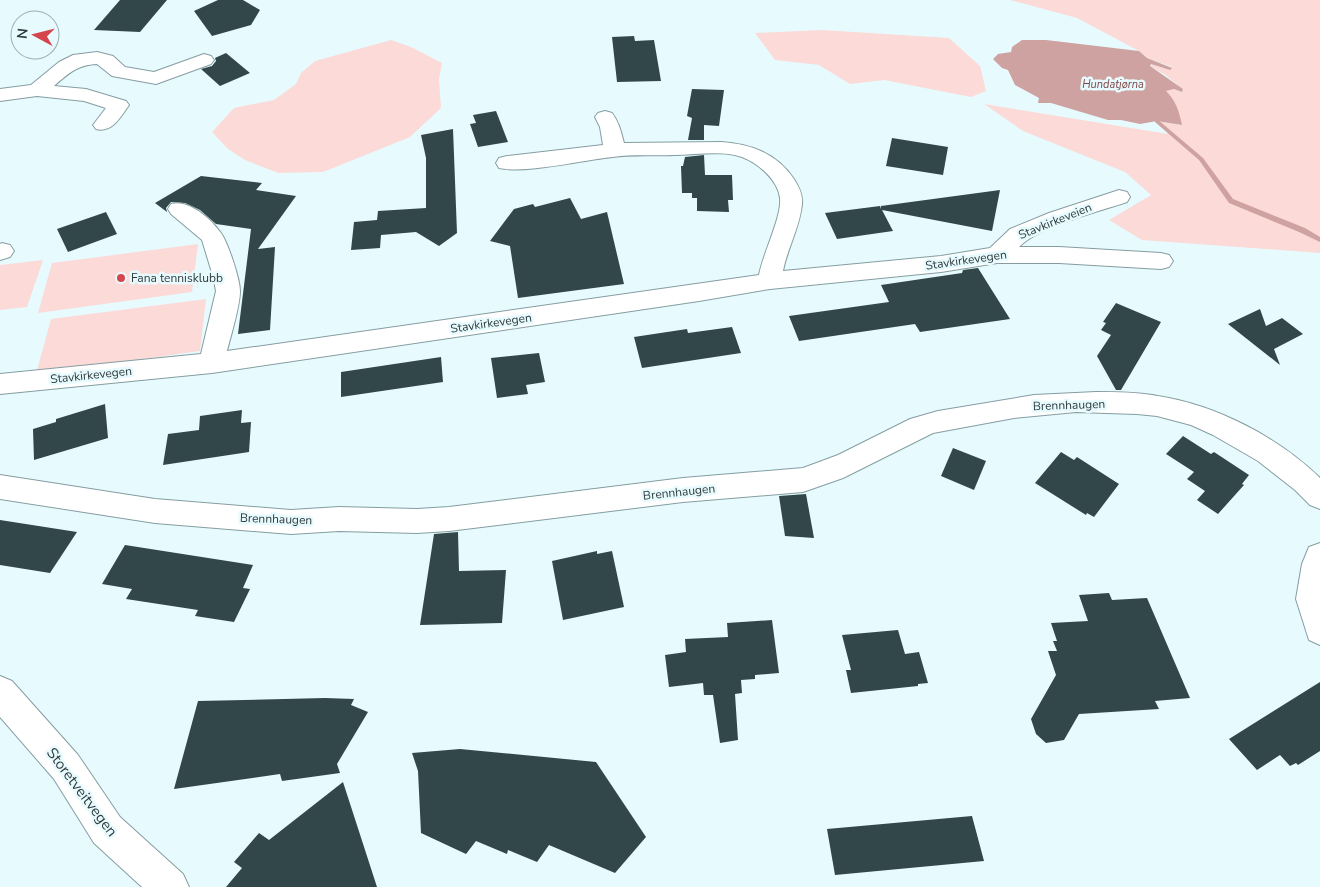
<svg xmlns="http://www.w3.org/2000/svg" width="1320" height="887" font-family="'Nunito Sans',sans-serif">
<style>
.green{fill:#fbdad8}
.water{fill:#cea2a0}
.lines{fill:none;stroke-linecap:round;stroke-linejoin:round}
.stream{fill:#cea2a0;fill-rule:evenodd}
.building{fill:#31474a}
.minor-casing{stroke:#859da1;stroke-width:2}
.minor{fill:#fff;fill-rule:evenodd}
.poi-dot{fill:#d5454c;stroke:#e7fbff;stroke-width:2}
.labels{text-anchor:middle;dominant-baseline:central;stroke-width:5;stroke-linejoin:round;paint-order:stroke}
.far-water-label{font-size:11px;font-style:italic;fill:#804443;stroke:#e7fbff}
.street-label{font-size:12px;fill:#303a3c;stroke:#e7fbff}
.poi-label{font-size:12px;fill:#303a3c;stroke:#e7fbff;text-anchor:start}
.near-street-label{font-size:15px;fill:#303a3c;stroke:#e7fbff}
</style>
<rect width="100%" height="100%" fill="#e7fbff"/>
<g class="green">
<path d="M1010,0H1320V253L1142,240L1109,220L1151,195L1125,172L1023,131L984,104L1168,134L1157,121L1181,125L1165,91L1174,89L1182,92L1183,89L1164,74L1150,66L1151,64L1163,68L1172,67L1147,58L1139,51L1077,18Z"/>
<path d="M822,30L949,38L980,66L986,91L971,97L884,80L850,84L819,65L775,60L755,33Z"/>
<path d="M391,40L411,47L442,63L439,79L441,108L410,137L323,172L278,173L245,160L228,149L212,132L234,108L274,100L296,84L301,73L315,61Z"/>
<path d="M198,244L192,292L38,313L52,263Z"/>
<path d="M43,260L27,307L0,310V265Z"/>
<path d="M206,299L200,351L36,374L51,319Z"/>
</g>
<path class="water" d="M1022,40H1046L1139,51L1147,58L1172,68L1170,70L1151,64L1150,66L1183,89L1182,92L1174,89L1166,91C1176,101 1179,111 1182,125L1157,121L1140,124L1121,120H1108L1051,103H1038L1039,98L1015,85L1008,70L1002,68L993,59L998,54L1011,52L1012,47Z"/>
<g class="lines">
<path class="stream" d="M1157,119L1203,158L1233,199L1305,228L1320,237V242L1299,232L1229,203L1199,160L1155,122V120Z"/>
</g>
<g class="building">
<path d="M120,0H167L140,32L94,30Z"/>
<path d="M218,0H243L260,10L251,25L212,36L194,11Z"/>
<path d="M634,36L635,41L654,40L661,81L617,82L612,37Z"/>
<path d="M226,53L250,73L220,86L201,69L212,66L216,61L215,58Z"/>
<path d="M692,89L724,90L719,126L704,125V140H688L692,118L687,116Z"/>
<path d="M496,111L508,142L478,147L470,124L476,123L473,115Z"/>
<path d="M453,129L457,233L439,246L416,232L381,235L380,248L351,250L354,222L377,220L378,211L426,208V158L421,135Z"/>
<path d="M892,138L948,147L943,175L886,166Z"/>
<path d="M704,155L705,175H732L733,200H728L729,212L697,211V198H692V193H682L681,166H683L685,157Z"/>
<path d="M201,176L262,183L256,190L296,196L258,249L275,247L270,330L238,334L251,229L216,224L200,210L185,203L171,202L166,208L167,212L155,203Z"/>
<path d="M1000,190L992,231L882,210L893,231L837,239L825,213L880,206L881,209V206Z"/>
<path d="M570,198L581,219L607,212L624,284L518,298L510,246L490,241L514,209L533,204L535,207Z"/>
<path d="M106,212L117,234L68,252L57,229Z"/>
<path d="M978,268L1010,319L920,332L915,324L799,341L789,316L889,302L881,285L962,273L963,270Z"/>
<path d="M1116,303L1161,322L1121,390H1116L1097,356L1111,335L1101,330L1106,323L1103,322Z"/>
<path d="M1260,309L1266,326L1282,318L1303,334L1274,349L1280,365L1228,324Z"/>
<path d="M732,327L741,353L642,368L634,337L687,329L688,333Z"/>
<path d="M539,353L545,382L526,385L528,394L497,398L491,358Z"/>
<path d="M441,357L443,382L341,397V372Z"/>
<path d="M105,404L108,438L34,460L33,429L56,422V419Z"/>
<path d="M242,410L241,423L251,422L249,452L163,465L168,434L199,430L200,416Z"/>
<path d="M1183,436L1211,454L1214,452L1249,475L1242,484L1244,485L1218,514L1197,500L1205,491L1187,479L1194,472L1166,454Z"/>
<path d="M953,448L986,461L974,490L941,476Z"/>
<path d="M1061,452L1074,460L1077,457L1119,484L1094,517L1087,513L1086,515L1035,483Z"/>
<path d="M806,494L814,538L785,536L779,496Z"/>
<path d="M0,520L77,532L50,573L0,565Z"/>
<path d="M458,532L459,571L506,570L502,623L420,625L434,534Z"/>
<path d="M125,545L253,565L243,588L250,589L234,622L195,616L198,610L126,599L132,589L102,584Z"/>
<path d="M597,551V554L612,551L624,607L563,620L552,561Z"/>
<path d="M1109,593L1112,600L1147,598L1190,698L1155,701L1159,709L1079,714L1064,740L1046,743L1036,734L1031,719L1056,675L1048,651H1057L1053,641H1057L1051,623L1088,621L1079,595Z"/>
<path d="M772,620L779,673L755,675V679L741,680L742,693L735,694L738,740L720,743L713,695H704L703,683L669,687L665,655L686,652L685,639L728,637L727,623Z"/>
<path d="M898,630L905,654L919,652L928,683L918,684V686L851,693L846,670H851L842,635Z"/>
<path d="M1320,682V751L1298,765L1296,763L1290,766L1280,755L1257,770L1229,739Z"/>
<path d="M325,698L354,699L351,705L368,712L337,764L340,773L282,781L280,774L174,789L198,701Z"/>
<path d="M460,749L596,762L646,837L615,873L549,845L537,862L508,850L507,854L476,841L466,854L421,833L418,771L412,753Z"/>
<path d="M343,782L377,887H226L242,868L234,862L259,833L269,840Z"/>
<path d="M972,816L984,861L835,875L827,829Z"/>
</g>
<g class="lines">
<g class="minor-casing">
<g id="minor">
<path d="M97,52L113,56L125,67L154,72L204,54L211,56L214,60L211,64L156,84L112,76L97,64C77,65 69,73 54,86L86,89L126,101L129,105C120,118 112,133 96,129L93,125L106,108L84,101L37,96L0,101V89L31,85L59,62L73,55Z"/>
<path d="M605,111L612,113C619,122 621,132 624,143L721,142C751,144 776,153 794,179C799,187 803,195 802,204C800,227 787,249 783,271L941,256L990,248L1010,229L1049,213L1119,190L1127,192L1130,197L1127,202C1098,212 1039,226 1019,247H1059L1161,253L1169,255L1173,261L1169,267L1161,269L1059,263H997L941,272L770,289L699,301L212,373L0,394V374L201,354L216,291L213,276L202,240L171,214L168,209L171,204C189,199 211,219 221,233C228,243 240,279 240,291C240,306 231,335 227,351L759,275C763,253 782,217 780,198C778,180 758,163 742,157C722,150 695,155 674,155C654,156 633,154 613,157C583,160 526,174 499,168L496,163L499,158L507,156L603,145L600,127L595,117L598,113Z"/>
<path d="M2,243L10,245L14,251L10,257L0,260V244Z"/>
<path d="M1096,392C1117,392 1137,392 1158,396C1216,405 1278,437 1320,478V509L1310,505L1295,490L1258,461L1213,435L1191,425L1157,416L1137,414L1076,412L1014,418L933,433L843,478L803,492L683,502L449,531L417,533L339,531L291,534L155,523L0,499V475L155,499L291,510L339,507L417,509L449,507L683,478L803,468L838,455L910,419L938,411L1034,395Z"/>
<path d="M1320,543V645L1309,640L1296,599L1302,564L1309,547Z"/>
<path d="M0,676L12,681L78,755L120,817L183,874L189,887H142L94,843L54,779L0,717Z"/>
</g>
</g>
<use href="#minor" class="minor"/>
</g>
<circle class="poi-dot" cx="121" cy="278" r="5"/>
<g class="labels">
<g class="far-water-label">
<text x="1113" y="84">Hundatjørna</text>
</g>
<g class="street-label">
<text transform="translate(1055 221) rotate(-22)">Stavkirkeveien</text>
<text transform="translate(966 260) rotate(-8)">Stavkirkevegen</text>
<text transform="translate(491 323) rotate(-8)">Stavkirkevegen</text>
<text transform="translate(91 375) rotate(-6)">Stavkirkevegen</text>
<text transform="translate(1069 405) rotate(-2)">Brennhaugen</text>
<text transform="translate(679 492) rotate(-6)">Brennhaugen</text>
<text transform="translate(276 519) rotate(2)">Brennhaugen</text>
</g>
<g class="poi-label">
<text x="131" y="278">Fana tennisklubb</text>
</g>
<g class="near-street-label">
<text transform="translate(82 792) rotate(53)">Storetveitvegen</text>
</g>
</g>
<g transform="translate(35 35) rotate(277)"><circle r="24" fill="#e7fbff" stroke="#9eaeb1"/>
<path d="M0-4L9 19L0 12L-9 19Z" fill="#d5454c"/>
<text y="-8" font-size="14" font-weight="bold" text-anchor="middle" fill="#303a3c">N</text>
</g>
</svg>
